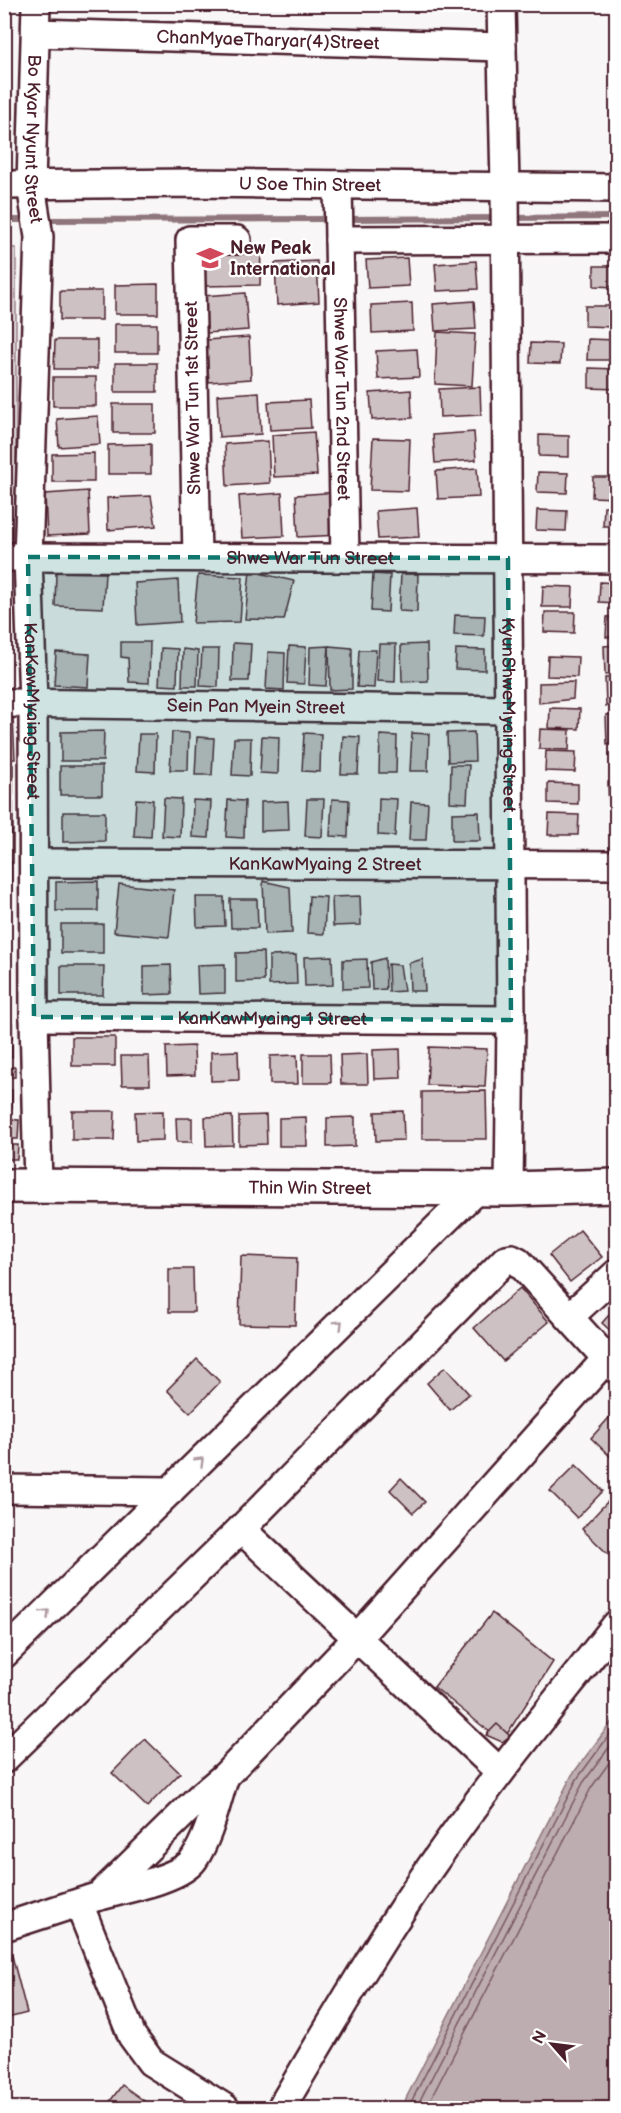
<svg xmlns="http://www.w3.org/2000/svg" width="621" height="2113" font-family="'Balsamiq Sans',sans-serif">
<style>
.green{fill:#ded6d9;stroke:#947a82;stroke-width:1.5}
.water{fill:#bdadb0;stroke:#8f747b;stroke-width:1.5}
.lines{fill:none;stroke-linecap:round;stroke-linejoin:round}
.shore{stroke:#785860;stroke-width:1.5}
.stream{stroke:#8f747b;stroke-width:6}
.building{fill:#cdc1c4;stroke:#4a1f2b;stroke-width:1.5}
.minor-casing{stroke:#4a1f2b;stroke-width:32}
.major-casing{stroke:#4a1f2b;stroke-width:38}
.minor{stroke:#fff;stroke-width:27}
.major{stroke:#fff;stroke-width:33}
.oneway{stroke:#ae9aa0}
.marked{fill:#0f766e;fill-opacity:0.2;stroke:#0f766e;stroke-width:4.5;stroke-dasharray:12 8;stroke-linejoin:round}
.labels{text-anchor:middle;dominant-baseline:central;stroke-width:4.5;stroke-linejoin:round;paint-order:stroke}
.street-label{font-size:18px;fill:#4a1f2b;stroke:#fff}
.poi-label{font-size:18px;font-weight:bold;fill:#4a1f2b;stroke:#fff;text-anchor:start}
</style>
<rect width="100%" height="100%" fill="#f8f6f7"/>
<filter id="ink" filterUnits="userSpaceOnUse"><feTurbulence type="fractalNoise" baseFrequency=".0167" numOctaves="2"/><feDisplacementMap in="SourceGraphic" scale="12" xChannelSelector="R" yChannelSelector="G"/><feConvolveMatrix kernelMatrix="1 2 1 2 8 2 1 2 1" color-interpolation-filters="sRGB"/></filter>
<g filter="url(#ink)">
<rect class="green" x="4" y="248" width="12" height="289"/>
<path class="water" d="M616,1716V2108H401L572,1775Z"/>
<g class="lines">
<g class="shore">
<path d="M408,2108L577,1779L616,1726"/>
<path d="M416,2108L583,1783L616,1738"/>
<path d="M426,2108L591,1788L616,1753"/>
</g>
<g class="stream">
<path d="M512,218L616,217"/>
<path d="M344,219L499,218"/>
<path d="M4,220H31"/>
<path d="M44,220L331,219"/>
</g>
</g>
<g class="building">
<path d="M202,248H261L260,285L202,286Z"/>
<path d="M407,258L409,286L368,288L366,260Z"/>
<path d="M317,261L319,302L277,305L275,263Z"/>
<path d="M476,261L478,289L437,291L435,264Z"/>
<path d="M594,266H616V287L594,286Z"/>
<path d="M158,284V314H115V285Z"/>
<rect x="60" y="291" width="42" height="29"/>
<path d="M245,293L248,330L206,333L202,296Z"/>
<path d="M474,301L476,329L435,331L433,304Z"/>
<path d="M412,303L413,331L372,333L371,305Z"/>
<path d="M585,306H615V327L585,326Z"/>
<rect x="115" y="324" width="42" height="29"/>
<path d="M437,332L475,334L472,386L435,384Z"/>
<path d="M249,337L251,379L209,382L206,340Z"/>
<path d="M588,339L616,340V360H587Z"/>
<path d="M55,340H97V369H54Z"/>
<path d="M531,343L561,344L560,364L530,363Z"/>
<path d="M417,349L419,377L378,379L376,351Z"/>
<rect x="115" y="363" width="42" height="29"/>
<path d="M589,368L616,369V389L589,388Z"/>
<rect x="53" y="377" width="43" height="29"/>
<path d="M480,387L481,415L440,417L439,389Z"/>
<path d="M411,390L412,418L372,420L370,393Z"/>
<path d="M259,392L261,434L219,437L217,395Z"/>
<path d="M309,400L311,428L270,430L268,402Z"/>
<rect x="113" y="404" width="42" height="29"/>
<path d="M98,416L100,444L59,447L57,419Z"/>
<path d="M314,432L317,475L274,477L272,435Z"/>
<path d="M474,432L476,460L435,463L433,435Z"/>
<path d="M539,435L569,436V457L539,456Z"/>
<path d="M373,438L410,439L408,491L370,490Z"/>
<path d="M268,441L270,483L227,486L225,444Z"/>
<path d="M151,444V474H108V445Z"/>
<path d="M94,453V482H52V454Z"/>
<path d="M477,468L479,497L438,499L436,471Z"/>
<path d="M538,472L568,473L567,493L537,492Z"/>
<path d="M593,477H616V498L592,497Z"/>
<path d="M88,491L90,534L47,536L45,494Z"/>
<path d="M339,492L341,535L298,537L296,495Z"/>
<path d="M282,493L284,536L242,538L239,496Z"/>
<path d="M151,496L156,526L108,530L107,498Z"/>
<path d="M604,506H616V526H603Z"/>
<path d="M417,508L419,537L378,539L376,511Z"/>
<path d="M537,510L567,511L566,531L536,530Z"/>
<path d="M250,571L294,581L284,620L245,619Z"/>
<path d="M56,572L105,573L103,608L55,606Z"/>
<path d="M373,574L390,575L388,612L371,611Z"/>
<path d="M401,574H418L417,612L399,611Z"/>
<path d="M198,575L243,577L240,622L193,623Z"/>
<path d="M178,580L180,622L137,625L135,583Z"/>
<path d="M600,582L616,583V603L599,602Z"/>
<path d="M543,586L573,587L572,607H542Z"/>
<path d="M545,612H575L574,633L544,632Z"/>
<path d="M455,615L485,616L484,636L454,635Z"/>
<path d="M607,617H616V637H606Z"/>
<path d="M121,642H150L149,683L129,682L128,658L121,657Z"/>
<path d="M233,643L251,644L249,681H232Z"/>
<path d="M379,644H396L395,682L377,681Z"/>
<path d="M427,644L428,681L402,682L401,645Z"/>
<path d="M616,645V674L605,675L604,646Z"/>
<path d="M289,646L306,647L304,684L287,683Z"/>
<path d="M329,646L326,686L309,685L310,647Z"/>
<path d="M329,646L352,648V689L330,690Z"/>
<path d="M161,648L178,649L177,686L159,685Z"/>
<path d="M183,649L198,651L197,686H182Z"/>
<path d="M202,649H219L218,687L200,686Z"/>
<path d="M456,649L485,650V670L455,669Z"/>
<path d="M359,650H376L374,688L357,687Z"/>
<path d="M56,652L90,654L88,687L54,685Z"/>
<path d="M268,652L285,653L284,690L266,689Z"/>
<path d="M548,656L578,657L577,677L547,676Z"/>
<path d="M616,677V706H606L605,678Z"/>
<path d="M574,682L573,699L539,703V683Z"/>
<path d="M550,708L580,709L579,729L549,728Z"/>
<path d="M616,714V743L607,744L606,715Z"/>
<path d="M4,717H13L15,759L4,760Z"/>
<path d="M540,729L570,730L569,750L539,749Z"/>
<path d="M104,731L103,761H61V732Z"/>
<path d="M172,732L189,733L188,770H170Z"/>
<path d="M474,732L475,761L448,762L447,733Z"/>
<path d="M304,733L321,734L320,772L302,771Z"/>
<path d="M412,733L429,734L428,771H410Z"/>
<path d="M139,734H156L155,772L137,771Z"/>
<path d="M380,735L397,736L396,773H379Z"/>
<path d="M262,736L279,737L278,774L260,773Z"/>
<path d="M343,736L360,737L358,774H341Z"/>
<path d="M197,737L214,738L212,775H195Z"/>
<path d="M234,738H251L250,776L232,775Z"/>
<path d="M546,751L576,752L575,772L545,771Z"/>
<rect x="4" y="765" width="9" height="29"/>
<path d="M451,765H469L467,803L450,802Z"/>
<rect x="60" y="766" width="42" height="29"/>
<path d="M608,782H616V811H609Z"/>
<path d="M548,783L578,784V804L548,803Z"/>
<path d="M164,798L181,799L180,837L162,836Z"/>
<path d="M379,798L397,799L395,836L378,835Z"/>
<path d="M136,799L153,800L151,837L134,836Z"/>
<path d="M307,799H324L322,837L305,836Z"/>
<path d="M332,799L349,800L348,837L330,836Z"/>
<path d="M193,800L211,801L209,838L192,837Z"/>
<path d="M228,800L245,801L244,838L226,837Z"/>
<path d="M288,801L289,830L261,831V802Z"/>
<path d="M411,802L428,803L426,840H409Z"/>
<rect x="4" y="803" width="9" height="29"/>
<path d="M63,812H105V841L63,842Z"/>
<path d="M479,812L480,841H452V813Z"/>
<path d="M549,814L579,815L578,835H548Z"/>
<rect x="4" y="834" width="9" height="29"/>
<rect x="4" y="862" width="7" height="29"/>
<path d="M98,881V911H56V882Z"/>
<path d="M263,881L290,887L292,933L265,934Z"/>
<path d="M119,884L174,890L169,937L114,932Z"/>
<path d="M309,896L326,897L324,934L307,933Z"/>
<path d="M360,896L361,925L333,926L332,897Z"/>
<path d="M196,897H224L225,926L197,927Z"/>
<path d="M230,899H257L258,928H231Z"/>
<rect x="61" y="924" width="42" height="29"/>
<path d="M263,952L264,981L236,982V953Z"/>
<path d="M296,955L297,984L269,985V956Z"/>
<path d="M332,956L333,985L305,986L304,957Z"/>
<path d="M385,958L386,989L372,990L371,962Z"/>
<path d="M367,959L368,988L343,989V960Z"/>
<path d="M423,959L425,991H410L409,963Z"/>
<path d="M225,964V993L198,994L197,965Z"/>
<path d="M388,964L400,965L404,991L389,992Z"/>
<path d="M171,965L172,994L144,995V966Z"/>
<path d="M61,966H104L103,995H61Z"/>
<path d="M12,1023V1039H4V1024Z"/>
<rect x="72" y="1037" width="43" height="29"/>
<path d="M12,1045V1057L4,1058V1046Z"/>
<path d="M194,1046L195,1075L167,1076L166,1047Z"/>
<path d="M429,1047L487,1049L485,1087L427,1085Z"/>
<path d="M400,1049L401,1078L374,1079L373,1050Z"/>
<path d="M238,1051L239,1080L211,1081V1052Z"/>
<path d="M303,1054H330L331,1083H303Z"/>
<path d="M367,1054L368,1084H341L340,1055Z"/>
<path d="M297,1055L298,1084H270V1056Z"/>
<path d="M121,1056H149L150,1085H122Z"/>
<path d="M4,1067H15V1077L4,1078Z"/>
<path d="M4,1090H12V1108L4,1107Z"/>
<path d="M486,1091L487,1139H422V1092Z"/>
<path d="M72,1111H115L114,1140H72Z"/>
<path d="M163,1111V1140L136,1141L135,1112Z"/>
<path d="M403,1111L404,1140L376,1141L375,1112Z"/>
<path d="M266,1115L267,1144L239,1145V1116Z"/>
<path d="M232,1116L233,1145L206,1146L205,1117Z"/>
<path d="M306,1117L307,1146H279V1118Z"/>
<path d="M355,1117V1146L327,1147V1118Z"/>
<path d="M176,1118H192V1142H177Z"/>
<path d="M4,1119L19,1120L18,1139H4Z"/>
<path d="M4,1145H18L17,1159H4Z"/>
<path d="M580,1230L602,1257L570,1282L549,1255Z"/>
<path d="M241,1256L297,1258L295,1325L239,1324Z"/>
<path d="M169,1269H193L194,1312H169Z"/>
<path d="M520,1288L549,1322L503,1361L474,1328Z"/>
<path d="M616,1307V1336L602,1323Z"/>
<path d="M197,1359L220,1382L190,1413L167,1390Z"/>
<path d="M445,1367L469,1394L450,1410L427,1383Z"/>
<path d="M616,1410V1462L591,1438Z"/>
<path d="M576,1465L603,1491L577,1518L550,1491Z"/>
<path d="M401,1478L425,1502L413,1513L390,1490Z"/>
<path d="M607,1502L616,1512V1556L613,1559L582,1529Z"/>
<path d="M492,1613L553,1662L502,1742L434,1687Z"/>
<path d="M497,1724L510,1736L502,1742L486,1735Z"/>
<path d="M145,1739L180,1773L147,1807L112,1773Z"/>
<path d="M11,1952L27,2013L4,2019V1954Z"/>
<path d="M122,2085L154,2108H105Z"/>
</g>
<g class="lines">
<g class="minor-casing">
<g id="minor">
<path id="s1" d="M36,4L31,185L39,237L28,557L33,703L34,1017L38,1187"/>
<path id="s2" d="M501,4L505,186L511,1020L509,1189"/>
<path id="s3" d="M36,33L502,47"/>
<path id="s4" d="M4,185L189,183L616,188"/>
<path id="s5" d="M338,185L345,558"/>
<path d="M339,240L616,239"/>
<path id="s6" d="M4,557L616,559"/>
<path d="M197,557L190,240H237"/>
<path id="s7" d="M4,703L508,710"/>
<path id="s8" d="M34,863L616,865"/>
<path id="s9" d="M34,1017L511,1020"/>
<path d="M569,1317L616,1274"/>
<path d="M4,1489L170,1491"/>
<path d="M241,1529L500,1772"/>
<path d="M4,1654L478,1188"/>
<path d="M4,1759L241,1529L506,1259L512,1258L518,1261L616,1369"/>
<path d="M100,1896C124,1889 181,1879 194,1859C210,1835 216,1803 225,1776"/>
<path d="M79,1904L132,2036L151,2062L225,2108"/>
<path d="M4,1927L99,1896L200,1797L225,1776L357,1638L607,1358"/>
<path d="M281,2108C331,2024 380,1939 437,1858C493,1778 556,1702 616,1625"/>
</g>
</g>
<g class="major-casing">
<g id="major">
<path id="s10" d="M4,1186L509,1189L616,1186"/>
</g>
</g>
<use href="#minor" class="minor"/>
<use href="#major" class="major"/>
</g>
<defs><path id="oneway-chevron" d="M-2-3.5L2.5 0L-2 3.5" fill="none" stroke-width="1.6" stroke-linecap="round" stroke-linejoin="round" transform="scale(1.5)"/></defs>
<g class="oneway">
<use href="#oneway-chevron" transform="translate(339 1324) rotate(-45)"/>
<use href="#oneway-chevron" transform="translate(200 1461) rotate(-45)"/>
<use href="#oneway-chevron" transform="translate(46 1613) rotate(-45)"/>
</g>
</g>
<path class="marked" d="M28,557L508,558L511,1020L34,1017Z"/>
<defs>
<g id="school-bare" transform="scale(2.07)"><path d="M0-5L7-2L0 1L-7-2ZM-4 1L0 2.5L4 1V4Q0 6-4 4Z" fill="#d1495b" stroke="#fff" stroke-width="2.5" paint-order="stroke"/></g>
</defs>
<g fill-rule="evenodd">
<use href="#school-bare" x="210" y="258"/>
</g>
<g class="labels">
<g class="street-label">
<text stroke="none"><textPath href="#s3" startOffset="232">ChanMyaeTharyar(4)Street</textPath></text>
<text stroke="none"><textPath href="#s1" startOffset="135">Bo Kyar Nyunt Street</textPath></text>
<text stroke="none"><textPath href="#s4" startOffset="306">U Soe Thin Street</textPath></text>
<text transform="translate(193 398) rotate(-91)">Shwe War Tun 1st Street</text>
<text stroke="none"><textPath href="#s5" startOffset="214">Shwe War Tun 2nd Street</textPath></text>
<text stroke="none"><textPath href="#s6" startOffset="306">Shwe War Tun Street</textPath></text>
<text stroke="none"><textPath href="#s7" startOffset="252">Sein Pan Myein Street</textPath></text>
<text stroke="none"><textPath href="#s1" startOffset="708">KanKawMyaing Street</textPath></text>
<text stroke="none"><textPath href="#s2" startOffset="711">KyunShweMyaing Street</textPath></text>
<text stroke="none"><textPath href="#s8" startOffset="291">KanKawMyaing 2 Street</textPath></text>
<text stroke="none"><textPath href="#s9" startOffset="238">KanKawMyaing 1 Street</textPath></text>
<text stroke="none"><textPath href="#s10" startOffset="306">Thin Win Street</textPath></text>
</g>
<g class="poi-label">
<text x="230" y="248">New Peak<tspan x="230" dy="21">International</tspan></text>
</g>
</g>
<rect width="621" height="2113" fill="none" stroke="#fff" stroke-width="24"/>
<rect x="12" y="12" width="597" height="2089" fill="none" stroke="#4a1f2b" stroke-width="2" filter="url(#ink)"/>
<g transform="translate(552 2044) rotate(298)" stroke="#ffffff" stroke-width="4.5" paint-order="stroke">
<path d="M0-4.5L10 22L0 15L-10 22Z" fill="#4a1f2b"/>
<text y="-9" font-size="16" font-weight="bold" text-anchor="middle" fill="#4a1f2b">N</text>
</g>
</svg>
